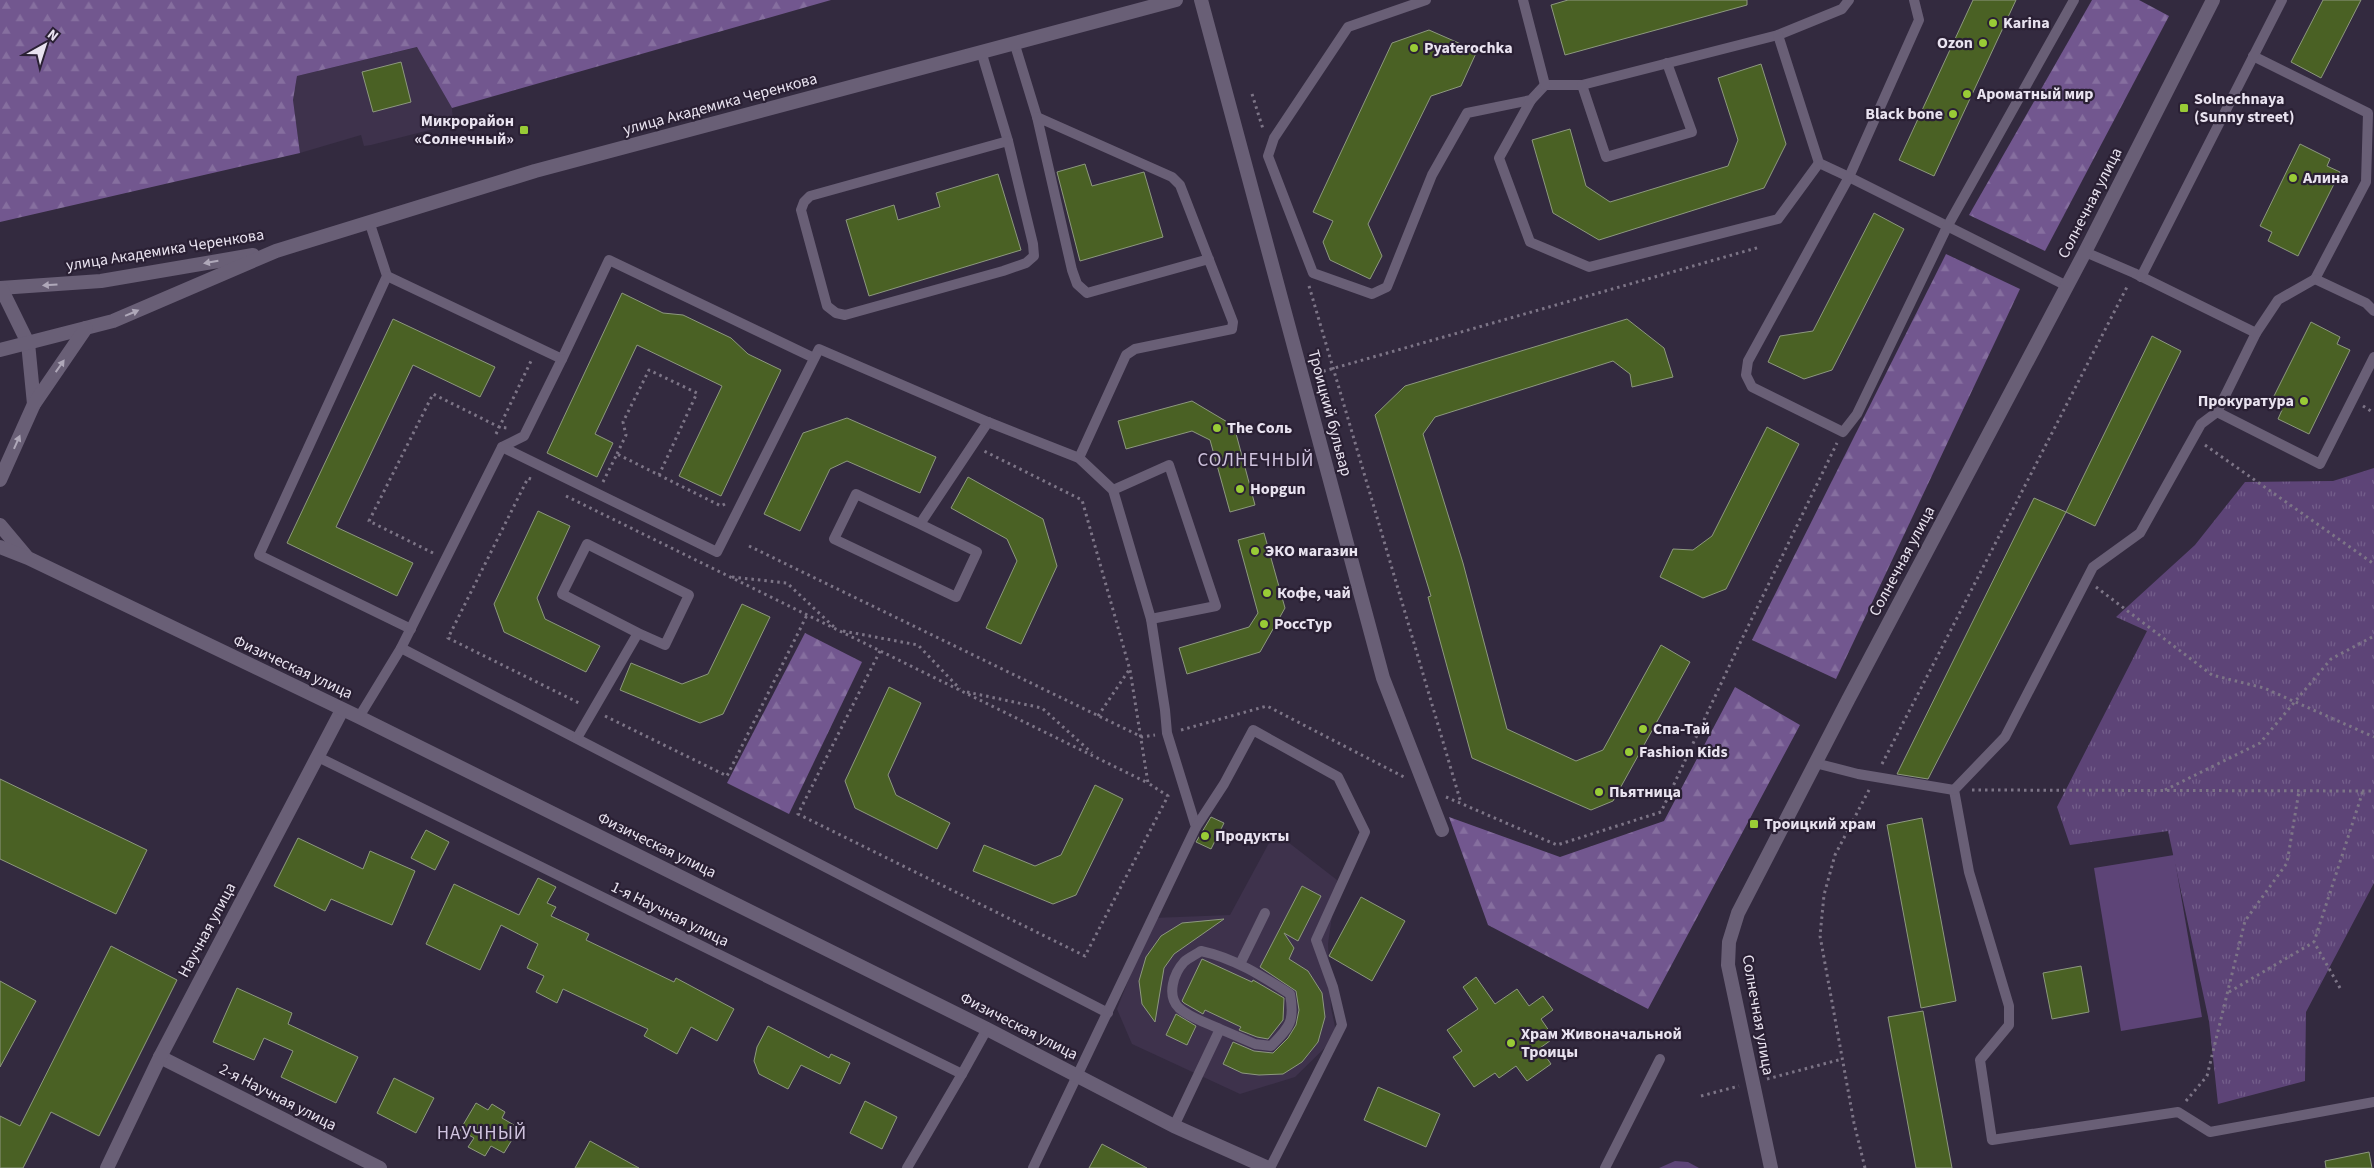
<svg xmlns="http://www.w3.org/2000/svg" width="2374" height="1168" font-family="'Source Sans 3',sans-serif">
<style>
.built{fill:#3e324c}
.grass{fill:#5d4477}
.forest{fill:url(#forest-firs)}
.park{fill:url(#park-tufts)}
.building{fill:#4a6124;stroke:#8d987f}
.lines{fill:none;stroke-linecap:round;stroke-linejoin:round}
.path{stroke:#7d7587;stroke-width:3;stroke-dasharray:2.5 4;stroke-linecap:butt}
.service{stroke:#695f76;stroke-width:10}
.pedestrian{stroke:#695f76;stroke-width:14}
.minor{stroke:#695f76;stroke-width:14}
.tertiary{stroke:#695f76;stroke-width:14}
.secondary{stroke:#695f76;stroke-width:14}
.oneway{fill:#afa8b9}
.poi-dot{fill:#99cb36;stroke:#2a2034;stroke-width:2}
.labels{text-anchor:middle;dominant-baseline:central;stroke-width:4.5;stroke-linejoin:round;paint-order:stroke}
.poi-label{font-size:16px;font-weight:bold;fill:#e9e3f0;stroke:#2a2034;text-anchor:start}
.street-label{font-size:16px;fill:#e9e3f0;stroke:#2a2034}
.quarter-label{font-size:19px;letter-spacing:1px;fill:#d0c4df;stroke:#2a2034}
</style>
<defs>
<pattern id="forest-firs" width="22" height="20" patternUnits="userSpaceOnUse" patternTransform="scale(1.25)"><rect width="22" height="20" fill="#72578f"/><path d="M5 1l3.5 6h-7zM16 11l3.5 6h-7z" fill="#866f9f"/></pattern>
<pattern id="park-tufts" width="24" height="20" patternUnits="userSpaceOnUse" patternTransform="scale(1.25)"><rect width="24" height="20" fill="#5d4477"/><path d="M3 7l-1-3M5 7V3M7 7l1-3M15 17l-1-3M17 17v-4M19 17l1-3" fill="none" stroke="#745f8b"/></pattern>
</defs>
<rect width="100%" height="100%" fill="#332a3f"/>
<g class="built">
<path d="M418,47L452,108L453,124L371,145L364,146L361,135L300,153L293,100L297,76Z"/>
<path d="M1275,832L1337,880L1328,944L1331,1008L1337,1036L1295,1077L1240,1094L1132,1044L1117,1009L1153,918L1230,915Z"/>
</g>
<g class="grass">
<path d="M2174,855L2202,1017L2121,1031L2094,868Z"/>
<path d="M1675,1161L1688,1162L1699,1168H1659Z"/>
</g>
<g class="forest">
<path d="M0,0H831L452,108L417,47L297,76L293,100L300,153L0,222Z"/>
<path d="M2092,0H2139L2169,16L2045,251L1969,215Z"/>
<path d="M1946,254L2020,289L1836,679L1752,640Z"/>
<path d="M805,633L862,662L789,814L727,783Z"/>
<path d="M1735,687L1800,725L1648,1009L1488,925L1449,817L1560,857L1664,821Z"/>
</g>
<path class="park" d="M2374,468V883L2306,1012L2305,1081L2218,1104L2209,1021L2168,831L2070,845L2057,807L2147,631L2116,617L2195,545L2245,482L2333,481Z"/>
<g class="building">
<path d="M1568,0H1747V5L1565,55L1551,5Z"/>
<path d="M1973,0H2016L1934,176L1899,160Z"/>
<path d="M2323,0H2361L2321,78L2291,62Z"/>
<path d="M1429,30L1477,51L1461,86L1431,96L1368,224L1382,256L1370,279L1330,260L1323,242L1333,221L1313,212L1392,43Z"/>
<path d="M401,62L411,102L373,112L362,72Z"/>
<path d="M1761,64L1786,144L1764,188L1599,240L1553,213L1532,140L1570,129L1586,186L1610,202L1728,166L1738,140L1718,78Z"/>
<path d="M2300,144L2330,159L2327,166L2340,172L2298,256L2268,241L2272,232L2260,226Z"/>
<path d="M1085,164L1092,186L1144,172L1163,237L1080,261L1057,172Z"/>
<path d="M998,174L1021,250L869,296L846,220L894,205L898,220L940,207L936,193Z"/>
<path d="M1874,213L1904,229L1832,370L1804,379L1768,362L1780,336L1813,331Z"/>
<path d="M622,293L663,313L683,315L731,338L748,354L781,370L721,496L679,476L722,386L637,345L595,434L613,443L597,477L547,453Z"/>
<path d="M393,319L495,367L480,397L413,365L336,527L413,563L397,596L287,543Z"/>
<path d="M1627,319L1664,348L1673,377L1632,387L1630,374L1613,361L1435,417L1423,434L1463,563L1507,729L1576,761L1603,750L1661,645L1690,662L1613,801L1591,810L1472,758L1428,597L1431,596L1375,415L1405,386Z"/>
<path d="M2311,322L2340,337L2337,344L2350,350L2309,434L2278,419L2282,410L2270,404Z"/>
<path d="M2152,336L2181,351L2095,526L2066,512Z"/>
<path d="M1192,401L1234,426L1255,505L1230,512L1210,440L1192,431L1126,449L1118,421Z"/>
<path d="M847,418L936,457L920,493L847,461L830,469L800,531L764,514L803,433Z"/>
<path d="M1767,427L1799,444L1726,589L1703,598L1660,577L1673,549L1693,550L1712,536Z"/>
<path d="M968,477L1043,519L1057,566L1021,644L986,628L1017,561L1007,539L951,508Z"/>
<path d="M2034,498L2066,512L1928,779L1897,774Z"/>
<path d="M538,511L570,526L537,598L545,619L600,646L586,672L504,632L494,604Z"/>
<path d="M1264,533L1285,608L1260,652L1187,674L1179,648L1249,627L1258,613L1238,540Z"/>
<path d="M742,604L770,617L723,714L700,723L620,690L631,663L682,684L708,674Z"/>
<path d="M889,687L921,703L888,775L896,795L950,823L937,849L855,808L845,781Z"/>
<path d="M0,779L147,850L116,914L0,859Z"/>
<path d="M1095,785L1123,799L1076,895L1053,904L973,871L984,845L1035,866L1061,855Z"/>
<path d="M1211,817L1224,823L1211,849L1196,842Z"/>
<path d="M1922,818L1956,1001L1921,1008L1887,825Z"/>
<path d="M426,830L449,842L435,870L411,858Z"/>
<path d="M298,838L363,869L370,851L415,871L392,925L331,899L325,911L274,886Z"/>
<path d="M538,878L556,887L547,903L556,907L551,916L589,934L586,940L674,982L676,978L734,1009L717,1041L691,1027L677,1054L644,1036L648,1029L563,989L557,1003L536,992L544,976L527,968L538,944L501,925L480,970L426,944L454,884L519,915Z"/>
<path d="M1302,886L1321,896L1298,941L1284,933L1294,948L1289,959L1308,971L1322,993L1325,1017L1318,1042L1302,1062L1283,1074L1259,1075L1242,1073L1223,1064L1233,1042L1254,1051L1273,1053L1288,1038L1296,1025L1299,1010L1296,991L1260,967Z"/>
<path d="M1361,897L1405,921L1372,981L1329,956Z"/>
<path d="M1224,919L1174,954L1164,968L1155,1022L1142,1004L1139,981L1146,957L1161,936L1182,923Z"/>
<path d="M111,946L177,980L99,1136L51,1112L23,1168H0V1116L20,1126Z"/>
<path d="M1202,959L1252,982L1253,980L1284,998L1283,1020L1268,1039L1257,1037L1239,1030L1241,1027L1205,1010L1203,1014L1184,1003L1182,1001Z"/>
<path d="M2081,966L2089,1012L2052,1019L2043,973Z"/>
<path d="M1476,977L1495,1004L1517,989L1529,1006L1543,996L1553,1010L1541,1019L1554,1038L1540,1048L1551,1064L1527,1081L1516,1066L1499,1078L1495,1073L1474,1087L1453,1057L1462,1051L1447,1030L1478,1009L1463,987Z"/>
<path d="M0,981L36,1001L0,1067Z"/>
<path d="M237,988L292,1013L288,1024L358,1057L336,1103L281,1077L293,1051L264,1038L254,1060L213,1042Z"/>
<path d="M1923,1011L1952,1168H1916L1888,1017Z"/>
<path d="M1176,1014L1196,1026L1187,1045L1166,1035Z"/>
<path d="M768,1026L829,1058L831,1054L850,1063L840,1084L801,1065L788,1089L759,1074L754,1061L757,1047Z"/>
<path d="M394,1078L434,1098L416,1133L377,1113Z"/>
<path d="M1378,1087L1440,1114L1426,1147L1364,1120Z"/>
<path d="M865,1101L897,1117L882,1149L850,1133Z"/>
<path d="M476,1103L488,1110L492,1104L505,1112L502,1118L519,1128L504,1153L491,1146L485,1156L468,1147L474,1138L460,1130Z"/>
<path d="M590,1141L639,1168H575Z"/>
<path d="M1102,1144L1147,1168H1089Z"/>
<path d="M2369,1152L2372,1168H2326L2325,1161Z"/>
</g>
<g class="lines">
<g class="path">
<path d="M1252,94L1263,129"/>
<path d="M1309,286L1461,803"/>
<path d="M1317,373L1760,247"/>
<path d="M2363,406L2374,413"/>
<path d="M496,434L532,359"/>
<path d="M2205,445L2374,564"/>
<path d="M617,454L626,435L623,422L649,370L697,393L659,475"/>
<path d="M531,479L528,478L448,638L581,704"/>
<path d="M603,482L617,454L721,506L725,504"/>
<path d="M566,496L1148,783L1130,670L1082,500L984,451"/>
<path d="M749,546L1142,737L1155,735"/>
<path d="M433,553L369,521L433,394L499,427L507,428"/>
<path d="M732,577L787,583L835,628"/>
<path d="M2096,587L2212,675L2264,688L2374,737"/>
<path d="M843,631L918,645L960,689"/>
<path d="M880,651L798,814L1085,956L1168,796L1148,783"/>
<path d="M967,692L1042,708L1092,753"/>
<path d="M605,716L727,776L807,615"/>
<path d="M1098,716L1129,670"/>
<path d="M1181,730L1267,706L1404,777"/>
<path d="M1882,764L2128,285"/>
<path d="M1972,790L2374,791"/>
<path d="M2165,790L2260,743L2331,659L2374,636"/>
<path d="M1446,797L1557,845L1661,812L1740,643L1837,443"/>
<path d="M2340,988L2314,942L2363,791"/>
<path d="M2229,992L2314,942"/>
<path d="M1767,1079L1842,1059"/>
<path d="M1701,1096L1739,1086"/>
<path d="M2186,1101L2207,1076L2245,921L2287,863L2299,791"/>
<path d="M1865,1168L1854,1123L1820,936L1824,895L1835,855L1869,790"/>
</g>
<g class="service">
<path d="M1426,0L1348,27L1274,138L1268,156L1313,273L1372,294L1387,287L1432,175L1467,113L1531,100L1545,85H1582L1778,35L1842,9L1849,0"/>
<path d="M1523,0L1545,85"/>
<path d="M1914,0L1919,20L1849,177L2067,286"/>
<path d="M1778,35L1819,163L1849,177L1748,361L1746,375L1752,387L1843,432L1857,414L1947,227L2074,0"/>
<path d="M1014,42L1037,117"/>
<path d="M981,51L1008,141"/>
<path d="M2253,56L2368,113L2366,182L2315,279L2278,300L2256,333L2217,412L2201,424L2140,533L2093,567L2005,737L1954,790L1969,872L2009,1006V1025L1980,1060L1992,1140L2178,1112L2210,1132L2374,1102"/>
<path d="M1582,85L1606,157L1692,132L1667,63"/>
<path d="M1531,100L1499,158L1530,242L1589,267L1778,219L1819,163"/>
<path d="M1008,141L1033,244L1034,256L1026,263L1003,271L845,315L836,313L827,306L801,210L804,202L810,196Z"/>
<path d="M369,221L387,276L259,555L411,629"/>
<path d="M2085,252L2134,273L2256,333"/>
<path d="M387,276L562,359L609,260L814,358"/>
<path d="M2141,277L2282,0"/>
<path d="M2315,279L2366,303L2374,311"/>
<path d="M2217,412L2320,464L2374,357"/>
<path d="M502,447L524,436L562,359"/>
<path d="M1079,458L1126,355L1135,349L1232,329L1233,322L1180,185L1172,177L1037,117L1072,270L1077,284L1087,293L1209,259"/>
<path d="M1113,490L1169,465L1216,606L1151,619"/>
<path d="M920,524L856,494L834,539L956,597L977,552L920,524L988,422"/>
<path d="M401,648C637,768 871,893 1108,1013"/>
<path d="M359,717L401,648L502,447L717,552L819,349L988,422L1079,458L1113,490L1151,619L1165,710L1167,733L1196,827L1033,1168"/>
<path d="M577,738L638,633L665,645L689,595L587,544L562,594L638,633"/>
<path d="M318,757L962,1074L987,1029"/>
<path d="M1815,763L1858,774L1954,790"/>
<path d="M1196,827L1224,784L1253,730L1338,777L1365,832L1316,940L1333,987L1342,1025L1270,1168"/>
<path d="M1240,964L1265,913"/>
<path d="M1174,1126L1220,1029L1255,1044L1271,1046C1290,1027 1295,1021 1290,994C1262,976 1234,958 1201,951C1195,955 1188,958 1184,962C1174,973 1166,995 1179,1008C1190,1018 1207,1023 1220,1029"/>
<path d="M907,1168L962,1074"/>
<path d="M1605,1168L1660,1059"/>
</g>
<path class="pedestrian" d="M1201,0L1383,678L1442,830"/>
<g class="minor">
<path d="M160,1057L380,1168"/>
<path d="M107,1168L160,1057L342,710"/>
</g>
<g class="tertiary">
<path d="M0,288L101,281L253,255"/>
<path d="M1,288L28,343L34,404"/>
<path d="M0,350L113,321L276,251L535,171L1176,0"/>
<path d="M0,480L34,404L86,328"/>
<path d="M0,525L26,556"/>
<path d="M0,547L28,558L359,717L987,1029L1174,1126L1268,1168"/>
</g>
<path class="secondary" d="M1771,1168L1728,965L1729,942L1738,913L1848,700L2085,252L2213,0"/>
</g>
<defs><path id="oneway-solid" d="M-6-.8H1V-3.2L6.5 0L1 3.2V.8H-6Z" transform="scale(1.25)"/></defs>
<g class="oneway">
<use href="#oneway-solid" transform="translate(211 262) rotate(170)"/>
<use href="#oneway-solid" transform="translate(50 285) rotate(176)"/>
<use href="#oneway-solid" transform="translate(132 313) rotate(-23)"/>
<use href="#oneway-solid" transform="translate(60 366) rotate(-55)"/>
<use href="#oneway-solid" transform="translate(17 442) rotate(-66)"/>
</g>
<g class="poi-dot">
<circle cx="1993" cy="23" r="5"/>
<circle cx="1983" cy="43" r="5"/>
<circle cx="1414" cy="48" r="5"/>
<circle cx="1967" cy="94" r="5"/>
<rect x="2179" y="103" width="10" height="10" rx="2.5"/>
<circle cx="1953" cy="114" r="5"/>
<rect x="519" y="125" width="10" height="10" rx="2.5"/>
<circle cx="2293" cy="178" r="5"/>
<circle cx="2304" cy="401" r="5"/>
<circle cx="1217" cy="428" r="5"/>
<circle cx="1240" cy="489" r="5"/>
<circle cx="1255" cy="551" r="5"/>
<circle cx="1267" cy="593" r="5"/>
<circle cx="1264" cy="624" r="5"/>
<circle cx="1643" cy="729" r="5"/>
<circle cx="1629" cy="752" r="5"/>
<circle cx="1599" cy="792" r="5"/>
<rect x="1749" y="819" width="10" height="10" rx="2.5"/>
<circle cx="1205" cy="836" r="5"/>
<circle cx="1511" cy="1043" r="5"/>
</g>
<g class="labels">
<g class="poi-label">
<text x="2003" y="23">Karina</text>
<text x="1973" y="43" text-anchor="end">Ozon</text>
<text x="1424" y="48">Pyaterochka</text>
<text x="1977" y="94">Ароматный мир</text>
<text x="2194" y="99">Solnechnaya<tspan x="2194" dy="18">(Sunny street)</tspan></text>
<text x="1943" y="114" text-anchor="end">Black bone</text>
<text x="514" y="121" text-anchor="end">Микрорайон<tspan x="514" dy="18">«Солнечный»</tspan></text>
<text x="2303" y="178">Алина</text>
<text x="2294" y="401" text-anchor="end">Прокуратура</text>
<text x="1227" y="428">The Соль</text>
<text x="1250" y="489">Hopgun</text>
<text x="1265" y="551">ЭКО магазин</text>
<text x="1277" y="593">Кофе, чай</text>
<text x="1274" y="624">РоссТур</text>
<text x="1653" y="729">Спа-Тай</text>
<text x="1639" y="752">Fashion Kids</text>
<text x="1609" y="792">Пьятница</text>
<text x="1764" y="824">Троицкий храм</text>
<text x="1215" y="836">Продукты</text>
<text x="1521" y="1034">Храм Живоначальной<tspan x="1521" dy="18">Троицы</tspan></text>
</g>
<g class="street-label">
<text transform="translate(720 104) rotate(-15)">улица Академика Черенкова</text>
<text transform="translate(2090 203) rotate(-63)">Солнечная улица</text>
<text transform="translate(165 250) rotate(-9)">улица Академика Черенкова</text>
<text transform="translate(1330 413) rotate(75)">Троицкий бульвар</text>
<text transform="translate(1902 561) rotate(-62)">Солнечная улица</text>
<text transform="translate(293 667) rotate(25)">Физическая улица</text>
<text transform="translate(657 845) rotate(26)">Физическая улица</text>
<text transform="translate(670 914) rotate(26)">1-я Научная улица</text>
<text transform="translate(207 930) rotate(-62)">Научная улица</text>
<text transform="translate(1758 1015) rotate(80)">Солнечная улица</text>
<text transform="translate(1019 1026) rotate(27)">Физическая улица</text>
<text transform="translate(278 1097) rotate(27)">2-я Научная улица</text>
</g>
<g class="quarter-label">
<text x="1256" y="460">СОЛНЕЧНЫЙ</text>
<text x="482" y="1133">НАУЧНЫЙ</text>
</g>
</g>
<g transform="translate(45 45) rotate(39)" stroke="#2a2034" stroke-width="4" paint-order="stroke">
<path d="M0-4L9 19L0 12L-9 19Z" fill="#e9e3f0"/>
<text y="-8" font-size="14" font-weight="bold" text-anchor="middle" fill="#e9e3f0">N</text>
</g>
</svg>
